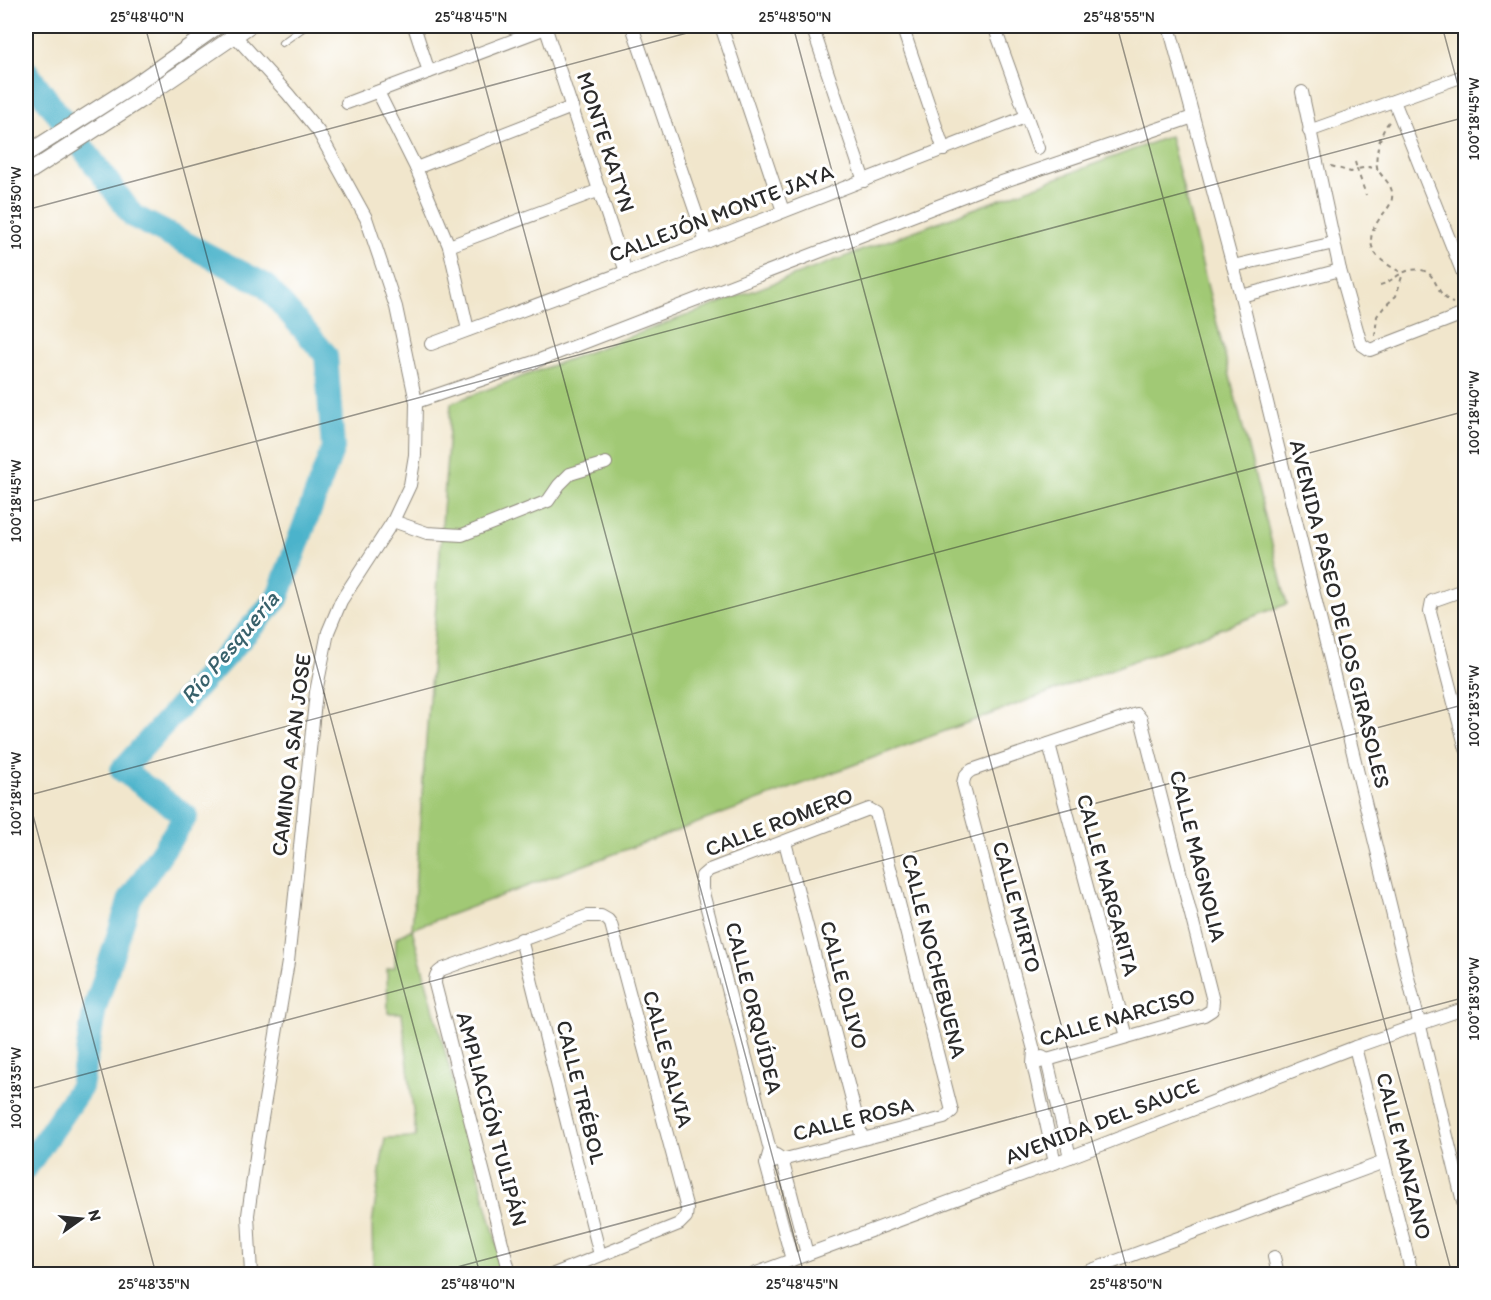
<svg xmlns="http://www.w3.org/2000/svg" width="1491" height="1300" font-family="Itim,sans-serif">
<style>
.green{fill:#a1c975;stroke:#667a50;stroke-width:1.5}
.lines{fill:none;stroke-linecap:round;stroke-linejoin:round}
.river{stroke:#4cb3cb;stroke-width:24}
.service-casing{stroke:#8e887c;stroke-width:8}
.minor-casing{stroke:#8e887c;stroke-width:14}
.tertiary-casing{stroke:#8e887c;stroke-width:17}
.path{stroke:#8e887c;stroke-width:2;stroke-dasharray:4.5 4.5;stroke-linecap:butt}
.service{stroke:#fff;stroke-width:6}
.minor{stroke:#fff;stroke-width:12}
.tertiary{stroke:#fff;stroke-width:15}
.ticks{fill:none;stroke:#2b2b2b;stroke-width:1.5;stroke-opacity:0.45}
.labels{text-anchor:middle;dominant-baseline:central;stroke-width:6;stroke-linejoin:round;paint-order:stroke}
.street-label{font-size:22px;fill:#2b2b2b;stroke:#fff}
.water-label{font-size:24px;font-style:italic;fill:#38616b;stroke:#fff}
.neatline{fill:none;stroke:#2b2b2b;stroke-width:2}
.ticks-label{font-size:15px;text-anchor:middle;fill:#2b2b2b}
</style>
<rect width="100%" height="100%" fill="#fff"/>
<filter id="ink" filterUnits="userSpaceOnUse"><feTurbulence type="fractalNoise" baseFrequency=".0167" numOctaves="2"/><feDisplacementMap in="SourceGraphic" scale="12" xChannelSelector="R" yChannelSelector="G"/><feConvolveMatrix kernelMatrix="1 2 1 2 8 2 1 2 1" color-interpolation-filters="sRGB"/></filter>
<filter id="wash" filterUnits="userSpaceOnUse"><feTurbulence type="fractalNoise" baseFrequency=".008" numOctaves="4" result="noise"/><feDisplacementMap in="SourceGraphic" scale="24" xChannelSelector="R" yChannelSelector="G"/><feGaussianBlur stdDeviation="1.35" result="paint"/><feColorMatrix in="noise" values="0 0 0 0 0 0 0 0 0 0 0 0 0 0 0 0 0 1.4 0 .05"/><feComposite in="paint" operator="in"/></filter>
<g filter="url(#wash)">
<rect width="100%" height="100%" fill="#f1e6cc"/>
<path class="green" d="M1170,136L1287,604L412,929L505,1274H373L372,1224L385,1138L416,1137L402,1013H388L387,969L395,967L396,938L412,929L451,403Z"/>
<g class="lines">
<path class="river" d="M26,71L133,216L265,285L326,355L333,448L277,599L122,770L186,816L130,899L95,1008L81,1087L26,1168"/>
</g>
</g>
<g filter="url(#ink)">
<g class="lines">
<g class="service-casing">
<path id="service" d="M282,43L306,26"/>
</g>
<g class="minor-casing">
<g id="minor">
<path d="M226,26L288,94L318,131L366,218L396,307L416,402L415,455L410,485L393,521L341,601L328,632L316,692L288,962L258,1142L248,1215L251,1274"/>
<path d="M414,26L429,72"/>
<path d="M545,26L626,272"/>
<path d="M632,26L706,242"/>
<path d="M721,26L783,211"/>
<path d="M812,26L864,181"/>
<path d="M902,26L944,150"/>
<path d="M994,26L1038,148"/>
<path d="M1169,26L1241,296L1466,1214"/>
<path d="M378,92L416,168L449,246L468,330"/>
<path d="M1302,92L1340,270L1361,344L1370,350L1466,313"/>
<path d="M1394,101L1466,281"/>
<path d="M347,103L546,28"/>
<path d="M1309,131L1466,75"/>
<path d="M416,168L572,107"/>
<path d="M449,246L600,190"/>
<path d="M1233,266L1334,243"/>
<path d="M1241,296L1340,270"/>
<path d="M431,344L706,242L1025,117"/>
<path d="M416,402L534,362L987,187L1193,117"/>
<path d="M393,521L427,533L462,535L548,501L559,485L570,474L606,463"/>
<path d="M1466,589L1432,601L1430,611L1466,749"/>
<path d="M1049,744L1127,1037"/>
<path d="M785,842L862,1138"/>
<path d="M521,939L600,1255"/>
<path d="M1355,1047L1412,1274"/>
<path d="M1042,1057L1047,1060L1070,1157"/>
<path d="M1033,1064L1204,1015L1212,1010L1213,1001L1141,719L1137,714L972,770C965,774 964,777 963,784L1034,1050L1033,1064L1055,1163"/>
<path d="M776,1155L782,1159L807,1254"/>
<path d="M766,1164L944,1118L952,1111L876,813L869,809L709,870L702,876V889L770,1150L766,1164L792,1260"/>
<path d="M1274,1257L1278,1274"/>
<path d="M510,1274L435,984C435,976 436,973 443,969L587,916H601L608,920L611,924L687,1209L686,1217L679,1224L554,1274"/>
<path d="M754,1274L1070,1157L1355,1047L1466,1008"/>
<path d="M1081,1274L1384,1162"/>
</g>
</g>
<g class="tertiary-casing">
<g id="tertiary">
<path d="M26,154L136,84L218,26"/>
<path d="M26,174L145,97L249,26"/>
</g>
</g>
<g class="path">
<path d="M1389,122C1381,130 1373,159 1378,170C1383,179 1394,185 1392,198C1391,207 1383,213 1378,221C1360,248 1380,262 1403,273"/>
<path d="M1355,162L1357,169L1369,167L1378,169"/>
<path d="M1331,166L1351,172L1357,169L1366,195"/>
<path d="M1380,285C1392,282 1399,272 1411,270C1440,266 1431,293 1453,303"/>
<path d="M1375,336L1377,316L1385,306L1396,296L1403,273"/>
</g>
<use href="#service" class="service"/>
<use href="#minor" class="minor"/>
<use href="#tertiary" class="tertiary"/>
</g>
</g>
<path class="ticks" d="M145,26L480,1274M469,26L804,1274M793,26L1128,1274M1117,26L1452,1274M1442,26L1466,115M26,210L713,26M26,503L1466,117M26,789L156,1274M26,796L1466,411M26,1090L1466,704M431,1274L1466,997"/>
<g class="labels">
<g class="street-label">
<text transform="translate(606 142) rotate(72)">MONTE KATYN</text>
<text transform="translate(721 213) rotate(-21)">CALLEJÓN MONTE JAYA</text>
<text transform="translate(1340 614) rotate(76)">AVENIDA PASEO DE LOS GIRASOLES</text>
<text transform="translate(291 755) rotate(-83)">CAMINO A SAN JOSE</text>
<text transform="translate(779 822) rotate(-21)">CALLE ROMERO</text>
<text transform="translate(1198 856) rotate(76)">CALLE MAGNOLIA</text>
<text transform="translate(1108 885) rotate(75)">CALLE MARGARITA</text>
<text transform="translate(1017 907) rotate(75)">CALLE MIRTO</text>
<text transform="translate(934 956) rotate(76)">CALLE NOCHEBUENA</text>
<text transform="translate(844 985) rotate(75)">CALLE OLIVO</text>
<text transform="translate(754 1008) rotate(76)">CALLE ORQUÍDEA</text>
<text transform="translate(1117 1017) rotate(-16)">CALLE NARCISO</text>
<text transform="translate(668 1059) rotate(75)">CALLE SALVIA</text>
<text transform="translate(581 1092) rotate(76)">CALLE TRÉBOL</text>
<text transform="translate(492 1119) rotate(75)">AMPLIACIÓN TULIPÁN</text>
<text transform="translate(853 1119) rotate(-14)">CALLE ROSA</text>
<text transform="translate(1102 1121) rotate(-21)">AVENIDA DEL SAUCE</text>
<text transform="translate(1404 1156) rotate(76)">CALLE MANZANO</text>
</g>
<g class="water-label">
<text transform="translate(229 647) rotate(-50)">Río Pesquería</text>
</g>
</g>
<rect width="1491" height="1300" fill="none" stroke="#fff" stroke-width="66"/>
<g transform="translate(81 1219) rotate(75)" stroke="#ffffff" stroke-width="4.5" paint-order="stroke">
<path d="M0-4.5L10 22L0 15L-10 22Z" fill="#2b2b2b"/>
<text y="-9" font-size="16" font-weight="bold" text-anchor="middle" fill="#2b2b2b">N</text>
</g>
<rect x="33" y="33" width="1425" height="1234" class="neatline"/>
<g class="ticks-label">
<text x="147" y="22">25°48'40"N</text>
<text x="471" y="22">25°48'45"N</text>
<text x="795" y="22">25°48'50"N</text>
<text x="1119" y="22">25°48'55"N</text>
<text transform="translate(1474 119) rotate(-90)" y="5">100°18'45"W</text>
<text transform="translate(16 208) rotate(-90)" y="5">100°18'50"W</text>
<text transform="translate(1474 413) rotate(-90)" y="5">100°18'40"W</text>
<text transform="translate(16 501) rotate(-90)" y="5">100°18'45"W</text>
<text transform="translate(1474 706) rotate(-90)" y="5">100°18'35"W</text>
<text transform="translate(16 794) rotate(-90)" y="5">100°18'40"W</text>
<text transform="translate(1474 999) rotate(-90)" y="5">100°18'30"W</text>
<text transform="translate(16 1088) rotate(-90)" y="5">100°18'35"W</text>
<text x="154" y="1289">25°48'35"N</text>
<text x="478" y="1289">25°48'40"N</text>
<text x="802" y="1289">25°48'45"N</text>
<text x="1126" y="1289">25°48'50"N</text>
</g>
</svg>
